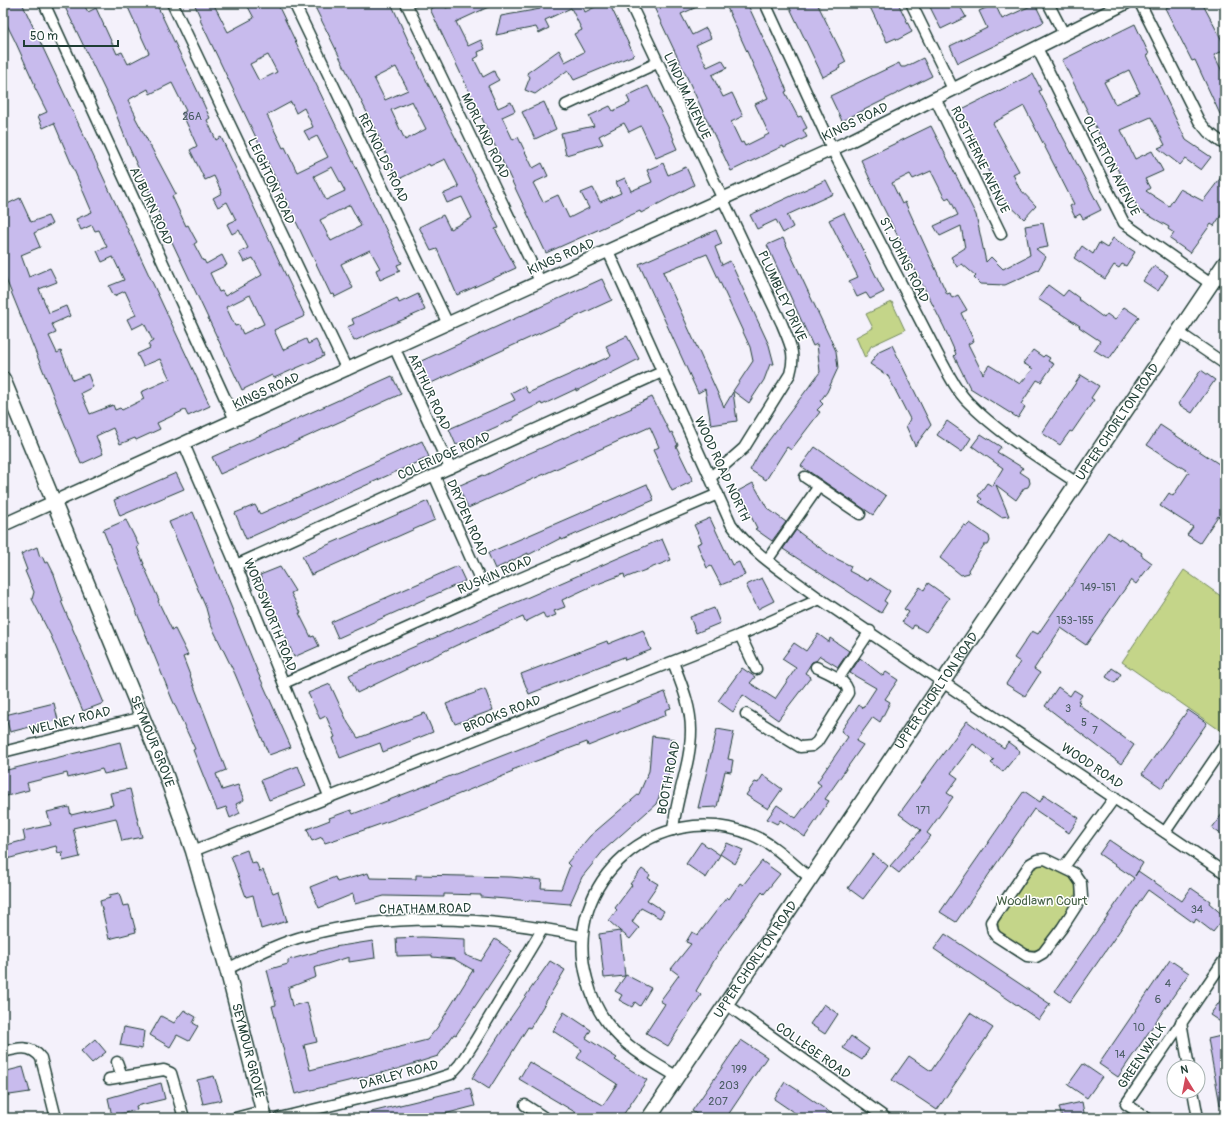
<svg xmlns="http://www.w3.org/2000/svg" width="1228" height="1121" font-family="Pangolin,sans-serif">
<style>
.green{fill:#c4d589;stroke:#72895e}
.building{fill:#c8bbed;stroke:#1f3d34;fill-rule:evenodd}
.lines{fill:none;stroke-linecap:round;stroke-linejoin:round}
.minor-casing{stroke:#1f3d34;stroke-width:13}
.tertiary-casing{stroke:#1f3d34;stroke-width:15}
.secondary-casing{stroke:#1f3d34;stroke-width:17}
.minor{stroke:#fff;stroke-width:10}
.tertiary{stroke:#fff;stroke-width:12}
.secondary{stroke:#fff;stroke-width:14}
.labels{text-anchor:middle;dominant-baseline:central;stroke-width:3;stroke-linejoin:round;paint-order:stroke}
.number-label{font-size:11px;fill:#495c62}
.street-label{font-size:13px;fill:#1f3d34;stroke:#fff}
.park-label{font-size:13px;fill:#486349;stroke:#fff}
</style>
<rect width="100%" height="100%" fill="#f4f1fb"/>
<filter id="ink" filterUnits="userSpaceOnUse"><feTurbulence type="fractalNoise" baseFrequency=".025" numOctaves="2"/><feDisplacementMap in="SourceGraphic" scale="8" xChannelSelector="R" yChannelSelector="G"/><feConvolveMatrix kernelMatrix="1 2 1 2 8 2 1 2 1" color-interpolation-filters="sRGB"/></filter>
<g filter="url(#ink)">
<g class="green">
<path d="M892,302L905,330L871,346L865,358L856,337L873,328L866,314Z"/>
<path d="M1184,570L1225,599V725L1221,731L1122,662Z"/>
<path d="M1043,863C1087,881 1082,890 1057,925C1052,932 1046,946 1038,949C1029,954 1003,939 999,930C998,927 998,924 998,921L1035,866Z"/>
</g>
<g class="building">
<path d="M3,3H22L210,406L188,416L185,410L157,423L160,429L136,440L135,438L120,444L113,428L96,436L103,454L81,464L3,272V206L20,198L31,222L48,216L52,224L34,233L40,247L21,255L29,277L50,268L57,282L39,289L49,313L66,306L70,316L52,324L56,333L49,336L57,353L61,351L73,380L88,374L93,387L81,393L90,414L113,405L115,410L120,408L122,410L144,399L141,392L170,379L160,359L143,366L137,354L150,348L148,344L153,341L144,323L132,329L127,319L136,315L125,291L114,296L109,286L124,280L113,257L102,262L97,251L107,247L99,230L95,231L92,225L81,230L76,219L92,212L54,123L43,128L38,116L47,112L34,86L35,85L15,41L6,23L3,25Z"/>
<path d="M63,3H83L88,12L96,8L117,54L122,52L128,64L149,53L126,3H156L199,94L210,118L207,120L216,140L221,137L305,316L274,330L283,350L306,339L308,344L316,340L324,356L274,378L272,375L242,390L164,225L128,145L114,109ZM172,83L186,111L182,113L197,146L190,150L205,180L214,176L222,193L213,198L218,207L227,202L236,220L227,224L232,234L239,230L248,248L239,253L244,262L253,258L262,275L225,296L222,291L219,292L210,273L227,265L222,255L206,264L204,260L203,261L194,244L197,242L192,233L188,225L186,226L172,196L176,194L135,117L136,116L128,100L148,89L150,94ZM250,295L264,324L243,334L239,325L235,326L226,307Z"/>
<path d="M194,3H213L228,32L254,18L246,3H277L402,263L397,265L400,271L380,280L376,270L380,268L370,250L341,264L353,288L335,297L334,294L331,295L200,20L201,19ZM268,55L277,72L259,81L250,64ZM291,102L296,113L304,108L313,127L304,131L307,136L309,140L317,136L328,157L297,172L285,147L283,148L267,115ZM332,167L345,191L326,200L314,176ZM350,205L361,226L331,241L320,220Z"/>
<path d="M313,3H391L427,82L476,178L475,179L499,228L495,229L516,268L457,295L437,249L431,251L419,227L443,215L450,229L472,218L462,197L447,203L443,194L459,187L445,159L430,166L429,164L397,180L377,133ZM396,67L408,90L385,100L374,78ZM412,101L426,129L405,140L391,110Z"/>
<path d="M443,3L446,8L458,3H497L456,22L468,46L481,40L485,49L478,52L479,56L474,59L483,77L494,71L496,76L499,80L488,86L498,108L511,102L515,111L502,117L513,140L518,137L533,168L542,163L548,176L533,183L543,202L558,195L569,218L589,208L581,193L593,188L600,202L621,193L616,182L625,178L631,191L652,182L647,170L663,163L668,175L686,167L694,185L641,213L640,211L546,253L430,9Z"/>
<path d="M537,3H581L585,12L603,3H609L634,55L574,80L568,70L535,94L525,90L530,77L527,73L559,50L565,62L584,52L574,34L582,30L571,8L545,20L549,28L539,33L536,27L496,35L501,16L540,9Z"/>
<path d="M652,3H706L681,14L692,35L706,28L711,38L696,45L707,67L722,60L727,68L712,75L723,97L732,93L743,116L731,122L741,143L743,142L745,146L769,134L755,104L768,98L725,3H747L780,74L787,91L785,92L798,117L801,116L807,128L803,130L807,137L784,148L783,146L731,171Z"/>
<path d="M796,3H817L846,62L839,66L840,68L823,77L789,6Z"/>
<path d="M868,3H898L912,32L897,40L896,38L887,42Z"/>
<path d="M928,3H958L966,17L941,29Z"/>
<path d="M1177,3H1202L1225,46V50L1214,55L1225,77V125L1195,60L1192,61L1165,8Z"/>
<path d="M995,4L1002,19L1035,4L1044,22L958,63L950,46L987,28L979,11Z"/>
<path d="M1135,24L1149,54L1147,55L1161,85L1160,86L1186,140L1211,157L1201,170L1185,159L1180,165L1158,148L1165,145L1151,117L1121,130L1135,159L1152,151L1163,171L1145,179L1150,188L1146,191L1169,206L1180,189L1203,201L1225,172V209L1214,226L1211,224L1190,253L1170,239L1174,233L1168,229L1169,227L1139,210L1103,142L1062,60ZM1129,70L1140,93L1115,104L1104,82Z"/>
<path d="M923,58L932,76L842,121L830,96L899,63L901,67H905Z"/>
<path d="M1033,74L1041,90L1039,91L1101,210L1083,219L1080,214L1075,217L1072,211L1070,206L1074,204L1024,106L993,123L1019,171L1013,174L1019,188L1036,206L1024,219L1000,196L977,147L973,134L960,110Z"/>
<path d="M648,86L674,139L673,140L677,149L656,158L641,126L629,132L624,123L599,136L603,144L566,155L561,133L594,126L589,116L610,106L613,111L630,103L627,96Z"/>
<path d="M544,102L556,129L535,139L522,112Z"/>
<path d="M931,126L976,215L986,262L991,257L1003,269L1030,255L1025,226L1043,223L1048,247L1036,249L1046,257L1038,270L1005,285L980,284L974,278L976,276L962,264L957,267L951,257L965,248L961,226L940,236L934,226L958,215L949,197L946,199L943,195L931,171L913,179L910,174L892,183L902,204L905,202L947,294L950,293L952,298L958,295L967,310L961,313L974,341L968,344L983,374L989,365L1020,384L1033,369L1023,363L1033,350L1043,357L1045,355L1050,358L1048,361L1054,364L1041,382L1037,380L1021,404L1025,407L1018,418L970,388L954,356L956,354L944,327L882,205L861,160Z"/>
<path d="M826,180L833,194L787,215L793,227L783,233L776,220L757,229L750,215Z"/>
<path d="M844,213L884,292L870,299L866,293L857,297L849,281L858,277L829,220Z"/>
<path d="M716,230L722,244L715,247L722,265L730,261L769,345L774,364H770L764,380L749,403L733,391L753,361L750,347L707,254L663,272L724,407L733,392L737,421L711,425L705,389L698,393L639,264Z"/>
<path d="M783,238L836,351L838,368L827,392L820,401L823,404L817,410L820,412L791,450L787,447L766,480L750,470L760,452L820,372L817,344L813,346L767,245Z"/>
<path d="M1113,238L1135,252L1126,266L1122,264L1119,268L1114,265L1105,279L1074,258L1082,246L1093,254L1099,243L1107,248Z"/>
<path d="M1154,266L1168,275L1158,291L1143,281Z"/>
<path d="M602,279L612,300L429,384L419,362Z"/>
<path d="M1048,285L1063,296L1068,290L1079,298L1078,299L1104,318L1107,314L1115,320L1124,307L1139,317L1109,359L1094,350L1100,341L1079,327L1080,326L1038,299Z"/>
<path d="M418,294L425,310L354,341L347,327L354,324L352,319L397,298L399,303Z"/>
<path d="M627,336L639,359L576,391V389L542,405L541,403L513,417L514,419L456,445L449,429L515,400L511,393L524,386L528,393L611,356L606,346Z"/>
<path d="M892,345L931,425L915,446L906,426L910,419L888,376L870,364L879,351Z"/>
<path d="M1201,370L1215,380L1192,413L1178,404Z"/>
<path d="M1081,375L1099,386L1091,398L1094,400L1072,432L1070,431L1060,445L1042,433Z"/>
<path d="M392,376L401,394L284,447V446L220,474L212,457Z"/>
<path d="M652,397L670,433L672,432L678,445L676,446L693,481L672,491L653,450L659,447L650,427L468,508L458,486L483,475L484,476L523,456L632,408L631,407Z"/>
<path d="M947,421L971,438L962,452L937,435Z"/>
<path d="M1160,425L1225,468V521L1218,516L1200,543L1187,535L1193,527L1160,506L1169,493L1173,496L1189,472L1147,445Z"/>
<path d="M981,434L1001,447L997,452L1023,468L1020,472L1029,478L1030,483L1028,487L1024,488L1016,500L996,485L1009,516L1001,517L979,502L982,499L978,496L987,483L992,486L1003,468L972,446Z"/>
<path d="M422,441L429,457L246,539L235,513L255,505L260,514Z"/>
<path d="M815,447L886,496L873,515L801,466Z"/>
<path d="M176,473L184,489L120,516L114,500Z"/>
<path d="M753,483L767,508L786,522L772,541L755,529L757,528L738,491Z"/>
<path d="M647,484L654,500L562,540L561,538L528,555V553L495,569L488,553Z"/>
<path d="M428,501L435,520L311,575L302,556Z"/>
<path d="M193,512L258,673L291,747L269,755L235,674L210,623L206,608L169,522Z"/>
<path d="M710,518L732,565L739,562L745,575L721,585L711,566L707,568L697,544L702,542L694,525Z"/>
<path d="M126,520L139,546L137,547L144,564H143L159,600L158,601L172,630L175,629L188,655L183,657L226,770L216,774L222,790L238,785L244,800L236,804L240,813L230,818L226,807L217,810L193,750L195,749L172,699L103,530Z"/>
<path d="M970,523L989,536L990,541L988,545H984L968,570L969,573L961,575L940,558L964,525L967,526Z"/>
<path d="M796,530L831,556L851,566L849,571L868,581L870,578L890,591L884,601L887,603L881,613L783,549Z"/>
<path d="M1108,532L1119,540L1120,538L1142,553L1141,555L1152,563L1136,584L1131,580L1086,645L1061,628L1034,669L1040,673L1025,696L1006,684L1020,662L1014,658L1032,631L1038,634Z"/>
<path d="M662,539L671,560L625,578L624,574L590,587L562,600L565,607L554,611L556,615L546,619L543,613L525,622L523,617L457,645L357,693L349,675Z"/>
<path d="M37,547L40,557L42,556L45,563L48,562L54,574L63,601H61L104,703L83,711L51,636L32,599L34,592L25,571L27,570L21,554Z"/>
<path d="M458,566L465,581L338,638L331,622Z"/>
<path d="M280,567L295,591L291,593L301,613H299L311,637L314,636L319,646L294,657L260,575Z"/>
<path d="M762,578L774,601L758,609L746,585Z"/>
<path d="M928,583L949,598L926,632L914,625L912,629L902,622L909,612L904,609L920,587L924,590Z"/>
<path d="M714,608L720,623L696,633L690,617Z"/>
<path d="M643,630L651,650L625,660L624,657L529,694L521,674L607,641L608,644Z"/>
<path d="M818,634L829,642L830,638L849,651L838,667L820,656L816,661L812,662L805,673L811,677L778,720L743,695L733,712L718,701L742,668L755,677L750,683L775,699L796,668L782,659L794,643L806,651Z"/>
<path d="M860,658L883,676L886,672L898,680L885,699L890,702L880,722L873,717L856,741L863,745L825,799L829,801L805,837L780,820L777,824L767,819L777,805L796,818L821,785L817,782L848,737L841,731L859,705L863,708L876,688L850,673Z"/>
<path d="M1112,668L1121,674L1115,683L1106,677Z"/>
<path d="M330,684L348,723L358,738L425,713L433,732L383,752L380,743L340,758L333,738L335,737L326,716L320,719L308,693Z"/>
<path d="M1058,687L1070,696L1074,690L1082,695L1078,701L1080,702L1078,704L1134,745L1121,764L1045,706Z"/>
<path d="M485,689L493,710L455,724L446,704Z"/>
<path d="M665,692L671,708L665,710L666,715L588,746L587,742L512,770L513,772L425,808L364,830L325,843L322,837L312,841L307,829L330,820L329,818L351,810L353,814L384,802Z"/>
<path d="M54,703L58,720L10,732L5,715Z"/>
<path d="M1188,710L1207,723L1162,788L1142,774Z"/>
<path d="M967,721L1004,748L1008,742L1020,751L1003,772L991,763L994,760L973,744L951,773L958,778L947,793L953,797L927,833L931,836L899,873L890,866L921,830L899,814Z"/>
<path d="M717,729L734,732L728,759L733,760L731,772L725,771L717,807L698,808Z"/>
<path d="M652,736L675,739L673,764L656,804L604,850L582,877L570,904L481,897V895L444,894V897L384,896L355,904L353,894L319,908L310,887L335,877L337,882L368,873L370,878L416,879V875L511,877L542,880L541,888L561,889L570,866L567,863L590,836L639,794L649,771Z"/>
<path d="M120,742L127,769L104,774L102,769L68,778L67,773L27,783L29,790L3,797V771Z"/>
<path d="M298,766L306,786L269,800L261,780Z"/>
<path d="M763,775L782,789L768,809L746,795L755,782L758,783Z"/>
<path d="M130,789L142,837L122,841L116,818L73,828L80,857L63,861L62,852L58,853L56,846L3,860V846L25,840L23,831L51,825L47,812L69,807L71,815L113,805L110,793Z"/>
<path d="M1024,791L1040,802L1044,795L1079,818L1069,833L1034,809L956,922L940,912Z"/>
<path d="M1225,810V837L1212,828Z"/>
<path d="M1109,840L1143,863L1135,876L1138,871L1182,901L1191,888L1210,901L1209,903L1225,917L1213,932L1196,919L1194,923L1148,890L1070,1002L1055,991L1134,878L1099,854Z"/>
<path d="M701,842L720,855L706,878L686,864Z"/>
<path d="M727,843L743,850L735,864L720,854Z"/>
<path d="M247,850L251,863L256,862L260,872L263,870L273,893L278,891L287,921L261,929L253,895L246,897L231,856Z"/>
<path d="M873,854L888,866L863,899L848,888Z"/>
<path d="M762,861L780,874L764,894L762,892L721,949L696,991L701,995L668,1046L646,1033L665,1004L660,1001L679,975L671,969L691,944L686,942L692,932L698,935L727,897L729,899L740,883L743,885Z"/>
<path d="M642,869L650,875L648,878L658,884L647,900L664,911L660,918L641,908L632,922L639,928L630,939L620,931L625,976L604,978L599,934L620,931L609,921L617,910L615,908L632,885L630,884Z"/>
<path d="M119,893L123,906L129,905L136,932L109,939L100,901L110,898L109,895Z"/>
<path d="M945,934L1050,1004L1039,1020L934,949Z"/>
<path d="M422,937L465,939V955L481,961L495,939L512,951L456,1035L454,1034L438,1056L397,1069L295,1094L272,1006L276,1005L267,970L288,964V960L334,947L373,941L375,958L349,962V957L314,968L316,977L288,988L292,1006L307,1002L317,1042L304,1045L310,1070L427,1040L437,1028L473,970L454,959L432,957V955L397,956L396,938Z"/>
<path d="M1170,960L1189,973L1118,1077L1099,1064Z"/>
<path d="M550,961L565,970L530,1028L528,1027L489,1089L472,1078L507,1023Z"/>
<path d="M626,975L651,988L640,1006L635,1002L632,1007L619,1000L622,995L615,991Z"/>
<path d="M1225,994V1025L1210,1015Z"/>
<path d="M824,1004L838,1014L825,1034L810,1024Z"/>
<path d="M184,1010L196,1017L193,1023L198,1026L189,1041L177,1035L170,1047L150,1035L161,1016L174,1023Z"/>
<path d="M564,1012L591,1030L586,1038L617,1058L615,1060L647,1080L621,1118H585L519,1079L529,1062L603,1105L617,1084L577,1058L582,1050L553,1031Z"/>
<path d="M970,1013L993,1028L937,1110L892,1080L909,1056L931,1071Z"/>
<path d="M124,1027L144,1031L142,1049L120,1045Z"/>
<path d="M1225,1035V1105H1220L1208,1039Z"/>
<path d="M851,1036L869,1049L862,1060L843,1048Z"/>
<path d="M95,1039L106,1052L92,1063L81,1051Z"/>
<path d="M741,1040L767,1057L726,1118H702L692,1111Z"/>
<path d="M1083,1064L1102,1077L1087,1098L1068,1085Z"/>
<path d="M23,1067L30,1092L3,1096V1072Z"/>
<path d="M214,1076L222,1100L203,1104L197,1080Z"/>
<path d="M785,1082L796,1089L838,1118H802L774,1099Z"/>
<path d="M161,1083L165,1099L136,1106L137,1110L112,1116L108,1098Z"/>
<path d="M470,1088L475,1106L429,1118H368L367,1113Z"/>
<path d="M1082,1102L1085,1118H1062L1059,1107Z"/>
</g>
<g class="lines">
<g class="minor-casing">
<g id="minor">
<path d="M44,3L235,420"/>
<path d="M172,3L347,370"/>
<path d="M294,3L448,324"/>
<path d="M406,3L540,281"/>
<path d="M630,3L782,324C790,344 796,353 790,374L744,448L711,477"/>
<path d="M765,3L836,157L938,355C947,371 955,389 968,402C999,434 1040,458 1077,483"/>
<path d="M911,3L953,89"/>
<path d="M1048,3L1064,34"/>
<path d="M1140,3L1199,121L1208,132L1225,145"/>
<path d="M1037,48L1124,223L1211,284"/>
<path d="M935,98L1001,234"/>
<path d="M566,105L657,63"/>
<path d="M608,251L731,524C752,554 791,577 820,599L1225,873"/>
<path d="M1178,332L1225,364"/>
<path d="M395,349L450,468"/>
<path d="M184,444L236,565L329,796"/>
<path d="M434,475L486,593"/>
<path d="M805,477L860,514"/>
<path d="M768,559L819,486"/>
<path d="M236,565L662,372"/>
<path d="M740,635L756,669"/>
<path d="M838,679L870,631"/>
<path d="M284,683L486,593L718,494"/>
<path d="M746,714L800,747L812,746L817,742L848,693C849,680 826,672 816,667"/>
<path d="M3,752L143,717"/>
<path d="M673,830C676,796 691,764 691,730C691,706 681,683 673,662"/>
<path d="M1165,832L1225,744"/>
<path d="M193,851L740,635L820,599"/>
<path d="M1045,859L1074,873L1081,883L1082,897L1062,928L1043,953L1036,957L1027,956L996,936L993,932L991,922L1030,864L1037,860Z"/>
<path d="M1064,867L1115,797"/>
<path d="M227,969C252,957 278,943 305,936C395,911 491,917 582,936"/>
<path d="M726,1004L886,1118"/>
<path d="M1181,1022L1189,1067"/>
<path d="M3,1052C17,1048 31,1044 41,1058L56,1118"/>
<path d="M117,1062L122,1076"/>
<path d="M676,1076C651,1061 625,1047 607,1023C597,1010 591,995 587,979C560,881 658,797 752,835C774,844 792,863 810,878"/>
<path d="M109,1079L164,1070L171,1073L184,1118"/>
<path d="M1193,1091L1198,1118"/>
<path d="M525,1105L545,1118"/>
<path d="M235,1118L262,1111"/>
<path d="M279,1118L424,1083L451,1074L460,1064L475,1041L543,928"/>
<path d="M1147,1118L1126,1104L1225,959"/>
</g>
</g>
<g class="tertiary-casing">
<path id="tertiary" d="M3,525L850,141L1126,3"/>
</g>
<g class="secondary-casing">
<g id="secondary">
<path id="s1" d="M3,379L163,767L193,851L227,969L265,1118"/>
<path id="s2" d="M649,1118L1225,263"/>
</g>
</g>
<use href="#minor" class="minor"/>
<use href="#tertiary" class="tertiary"/>
<use href="#secondary" class="secondary"/>
</g>
</g>
<g class="labels">
<g class="number-label">
<text x="192" y="116">26A</text>
<text x="1098" y="587">149-151</text>
<text x="1075" y="620">153-155</text>
<text x="1068" y="708">3</text>
<text x="1084" y="722">5</text>
<text x="1095" y="730">7</text>
<text x="923" y="810">171</text>
<text x="1197" y="909">34</text>
<text x="1168" y="983">4</text>
<text x="1158" y="999">6</text>
<text x="1139" y="1027">10</text>
<text x="1120" y="1054">14</text>
<text x="739" y="1069">199</text>
<text x="729" y="1085">203</text>
<text x="718" y="1101">207</text>
</g>
<g class="street-label">
<text transform="translate(687 96) rotate(65)">LINDUM AVENUE</text>
<text transform="translate(855 122) rotate(-26)">KINGS ROAD</text>
<text transform="translate(485 136) rotate(64)">MORLAND ROAD</text>
<text transform="translate(383 158) rotate(64)">REYNOLDS ROAD</text>
<text transform="translate(980 160) rotate(64)">ROSTHERNE AVENUE</text>
<text transform="translate(1111 166) rotate(63)">OLLERTON AVENUE</text>
<text transform="translate(271 181) rotate(65)">LEIGHTON ROAD</text>
<text transform="translate(151 206) rotate(65)">AUBURN ROAD</text>
<text transform="translate(561 257) rotate(-24)">KINGS ROAD</text>
<text transform="translate(904 260) rotate(63)">ST. JOHNS ROAD</text>
<text transform="translate(782 296) rotate(65)">PLUMBLEY DRIVE</text>
<text transform="translate(266 391) rotate(-24)">KINGS ROAD</text>
<text transform="translate(429 392) rotate(65)">ARTHUR ROAD</text>
<text stroke="none"><textPath href="#s2" startOffset="839">UPPER CHORLTON ROAD</textPath></text>
<text transform="translate(444 456) rotate(-24)">COLERIDGE ROAD</text>
<text transform="translate(722 469) rotate(65)">WOOD ROAD NORTH</text>
<text transform="translate(467 518) rotate(66)">DRYDEN ROAD</text>
<text transform="translate(495 575) rotate(-23)">RUSKIN ROAD</text>
<text transform="translate(270 615) rotate(68)">WORDSWORTH ROAD</text>
<text stroke="none"><textPath href="#s2" startOffset="515">UPPER CHORLTON ROAD</textPath></text>
<text transform="translate(502 714) rotate(-21)">BROOKS ROAD</text>
<text transform="translate(70 721) rotate(-14)">WELNEY ROAD</text>
<text stroke="none"><textPath href="#s1" startOffset="392">SEYMOUR GROVE</textPath></text>
<text transform="translate(1092 766) rotate(34)">WOOD ROAD</text>
<text transform="translate(669 778) rotate(-79)">BOOTH ROAD</text>
<text transform="translate(425 909) rotate(-1)">CHATHAM ROAD</text>
<text stroke="none"><textPath href="#s2" startOffset="191">UPPER CHORLTON ROAD</textPath></text>
<text stroke="none"><textPath href="#s1" startOffset="716">SEYMOUR GROVE</textPath></text>
<text transform="translate(813 1051) rotate(35)">COLLEGE ROAD</text>
<text transform="translate(1142 1056) rotate(-56)">GREEN WALK</text>
<text transform="translate(399 1075) rotate(-15)">DARLEY ROAD</text>
</g>
<g class="park-label">
<text x="1042" y="901">Woodlawn Court</text>
</g>
</g>
<rect width="1228" height="1121" fill="none" stroke="#fff" stroke-width="16"/>
<rect x="8" y="8" width="1212" height="1105" fill="none" stroke="#1f3d34" stroke-width="1.5" filter="url(#ink)"/>
<g transform="translate(1186 1079) rotate(350)"><circle r="19" fill="#ffffff" stroke="#a5b1ae"/>
<path d="M0-3L7 15L0 10L-7 15Z" fill="#d1495b"/>
<text y="-6" font-size="11" font-weight="bold" text-anchor="middle" fill="#1f3d34">N</text>
</g>
<path d="M24 40v6h94v-6" fill="none" stroke="#1f3d34" stroke-width="2"/>
<text x="30" y="40" font-size="12" fill="#1f3d34" stroke="#ffffff" stroke-width="3" paint-order="stroke">50 m</text>
</svg>
